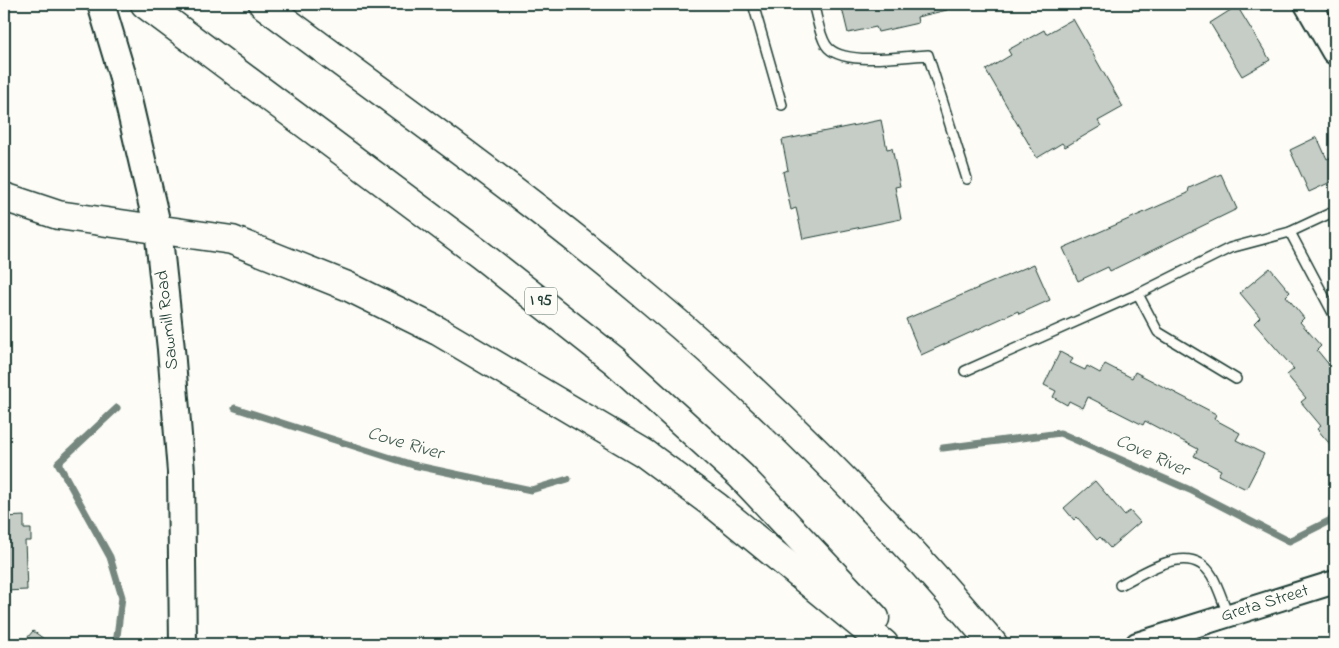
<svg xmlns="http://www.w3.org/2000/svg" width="1339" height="648" font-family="'Indie Flower',sans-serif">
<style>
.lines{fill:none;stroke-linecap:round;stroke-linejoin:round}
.stream{stroke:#75877f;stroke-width:7}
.building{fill:#c6cdc7;stroke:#1f3d34}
.service-casing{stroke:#1f3d34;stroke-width:12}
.tertiary-casing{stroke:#1f3d34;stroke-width:26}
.secondary-casing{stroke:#1f3d34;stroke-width:30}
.motorway-casing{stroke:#1f3d34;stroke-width:31}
.service{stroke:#fdfcf7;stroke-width:9}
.tertiary{stroke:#fdfcf7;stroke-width:22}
.secondary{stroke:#fdfcf7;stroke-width:26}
.motorway{stroke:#fdfcf7;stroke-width:28}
.labels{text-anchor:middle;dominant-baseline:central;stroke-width:5;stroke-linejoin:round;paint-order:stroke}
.shield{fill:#fdfcf7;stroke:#62766e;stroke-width:1}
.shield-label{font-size:16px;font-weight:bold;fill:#1f3d34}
.street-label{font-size:18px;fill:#1f3d34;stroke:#fdfcf7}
.water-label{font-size:19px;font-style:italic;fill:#435c53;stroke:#fdfcf7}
</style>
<rect width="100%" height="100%" fill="#fdfcf7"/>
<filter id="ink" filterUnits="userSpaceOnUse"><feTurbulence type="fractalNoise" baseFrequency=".02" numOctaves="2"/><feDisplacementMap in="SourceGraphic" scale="10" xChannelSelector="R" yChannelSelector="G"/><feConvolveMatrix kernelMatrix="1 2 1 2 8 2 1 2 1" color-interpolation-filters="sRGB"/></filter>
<g filter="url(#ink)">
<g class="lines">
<g class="stream">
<path d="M235,408L413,465L531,490L568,479"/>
<path d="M943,448L1060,433L1190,490L1289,541L1335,518"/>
<path d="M116,644L122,597L110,557L58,463L117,408"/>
</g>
</g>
<g class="building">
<path d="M841,4H945L947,10L917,17L918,23L878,32L876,27L848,33Z"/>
<path d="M1237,6L1270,60L1242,76L1210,23Z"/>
<path d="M1073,19L1123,107L1098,121L1101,126L1065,147L1062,143L1037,158L986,70L1011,55L1008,50L1044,30L1046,34Z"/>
<path d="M881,120L887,149L892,148L900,186L895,187L901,219L803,239L796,208L791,210L783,172L788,170L782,140Z"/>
<path d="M1317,137L1327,159L1334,156L1335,160V180L1309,192L1290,150Z"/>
<path d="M1221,174L1237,209L1110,271L1108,267L1078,281L1063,248L1188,193L1189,188Z"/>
<path d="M1034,264L1050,300L1019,314L1018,311L921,355L906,319Z"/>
<path d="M1270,268L1290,292L1286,296L1304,318L1300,322L1321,346L1317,350L1335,372L1332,376L1335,381V450L1317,429L1321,426L1301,402L1306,398L1287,375L1294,369L1254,323L1260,317L1240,293Z"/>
<path d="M1060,352L1073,359L1070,363L1085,370L1087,366L1100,373L1105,364L1132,378L1135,372L1216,414L1214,419L1240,433L1236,440L1264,454L1246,489L1218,475L1221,470L1194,456L1198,449L1145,421L1143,425L1088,397L1083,408L1069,401L1067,405L1053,397L1056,391L1044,385Z"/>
<path d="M1095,481L1124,515L1130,511L1140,522L1110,548L1100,537L1097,540L1077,517L1074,520L1064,508Z"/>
<path d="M24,516V529H31V541H25L27,590L4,591V517Z"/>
<path d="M33,631L51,644H22Z"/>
</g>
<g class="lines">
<g class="service-casing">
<g id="service">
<path d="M753,4L782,105"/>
<path d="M813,4C817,16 819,34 826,45C840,67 904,56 928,55L967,179"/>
<path d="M1290,232L1335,317"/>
<path d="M1138,294L1158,332L1236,379"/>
<path d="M965,371L1138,294L1230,248L1290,232L1335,211"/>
<path d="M1120,585C1146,572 1191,540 1212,576C1219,588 1223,603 1229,616"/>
</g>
</g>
<g class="tertiary-casing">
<path id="tertiary" d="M1137,644L1335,582"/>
</g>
<g class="secondary-casing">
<g id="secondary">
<path d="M101,4L122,74L158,229L171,349L181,472L183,644"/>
<path d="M1308,4L1335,51"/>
</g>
</g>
<g class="motorway-casing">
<g id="motorway">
<path d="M145,4L481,255L615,361L741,476L875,618"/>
<path d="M263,4C392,101 525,194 648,298C773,402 888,520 993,644"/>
<path d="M4,197L58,215L232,240L347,286L438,331L644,453L717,507L884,644"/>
</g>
</g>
<use href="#service" class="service"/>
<use href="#tertiary" class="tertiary"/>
<use href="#secondary" class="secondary"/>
<use href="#motorway" class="motorway"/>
</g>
</g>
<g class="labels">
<rect class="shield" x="525" y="287.5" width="32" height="27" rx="4"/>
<g class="shield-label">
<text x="541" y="301">I 95</text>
</g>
<g class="street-label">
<text transform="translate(168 320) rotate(-96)">Sawmill Road</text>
<text transform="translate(1265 604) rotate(-17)">Greta Street</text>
</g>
<g class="water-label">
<text transform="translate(405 444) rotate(16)">Cove River</text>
<text transform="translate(1152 456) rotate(24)">Cove River</text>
</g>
</g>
<rect width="1339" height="648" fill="none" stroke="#fdfcf7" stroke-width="20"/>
<rect x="10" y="10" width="1319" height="628" fill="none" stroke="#1f3d34" stroke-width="2" filter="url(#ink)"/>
</svg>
